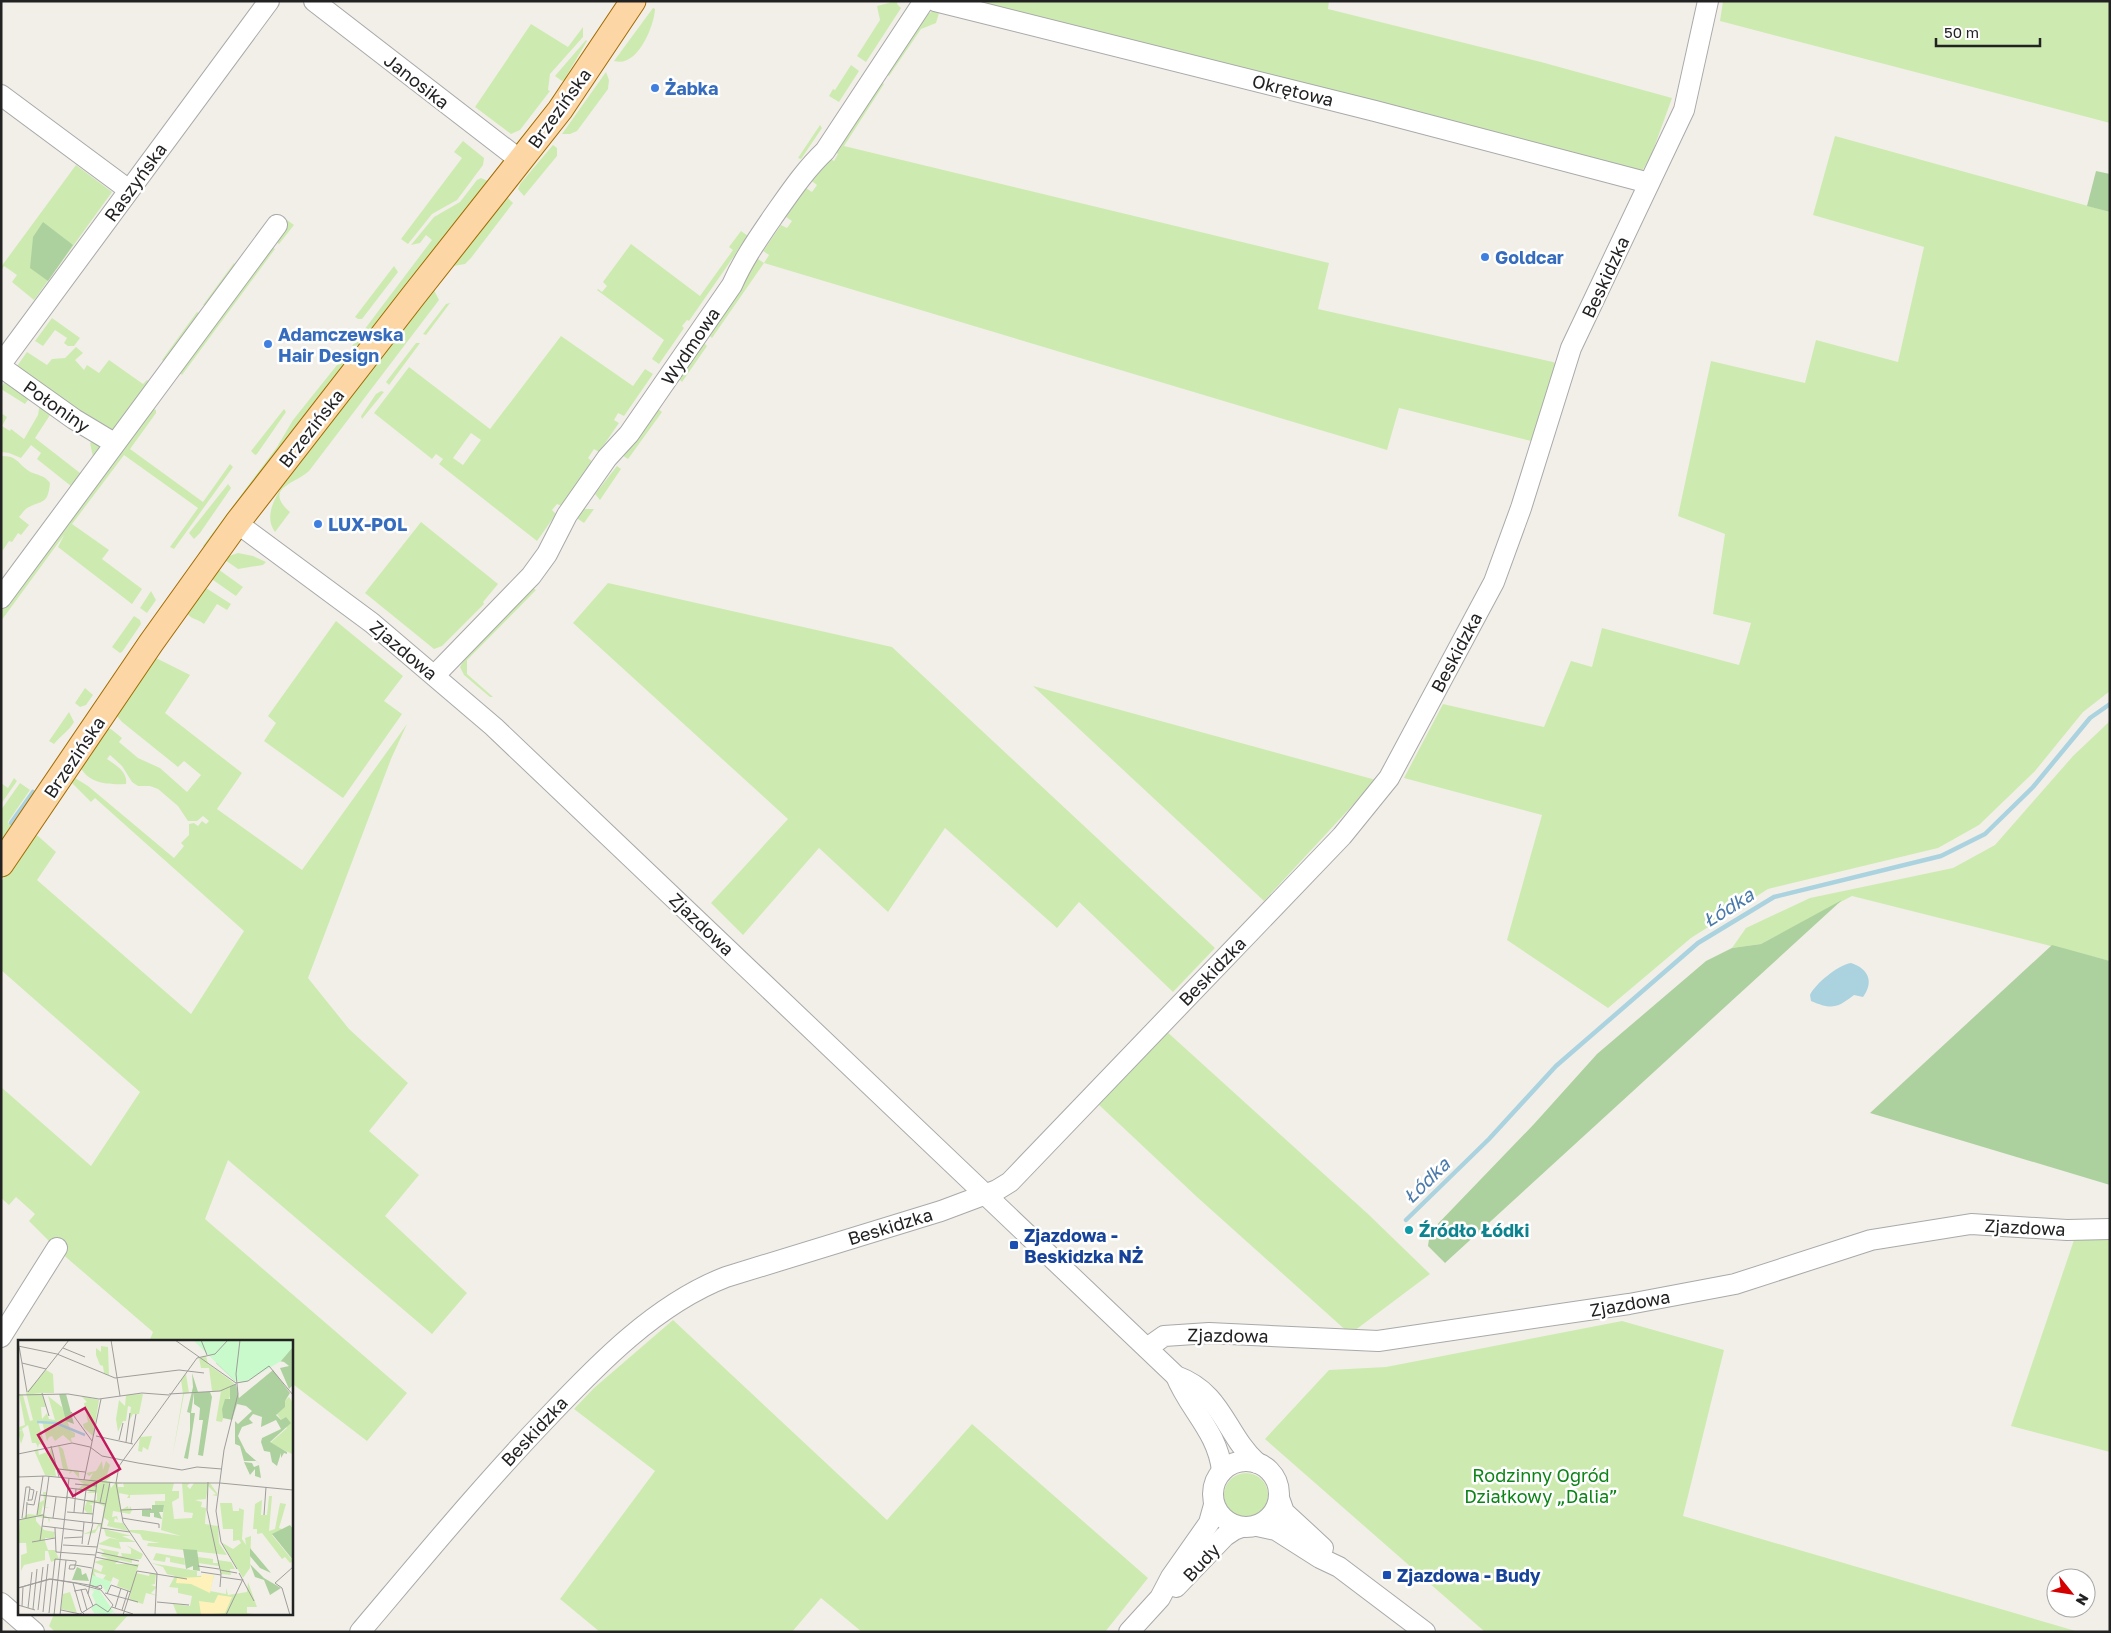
<svg xmlns="http://www.w3.org/2000/svg" width="2111" height="1633" font-family="'Golos Text',sans-serif">
<style>
.grass{fill:#cdebb0;fill-rule:evenodd}
.forest{fill:#add19e}
.water{fill:#aad3df}
.lines{fill:none;stroke-linecap:round;stroke-linejoin:round}
.stream{stroke:#aad3df;stroke-width:4.5}
.minor-casing{stroke:#a9a9a9;stroke-width:22}
.major-casing{stroke:#a06b00;stroke-width:27}
.minor{stroke:#fff;stroke-width:20}
.major{stroke:#fcd6a4;stroke-width:25}
.shop-dot{fill:#3f7fe0;stroke:#fff;stroke-width:2}
.culture-dot{fill:#0f9aa8;stroke:#fff;stroke-width:2}
.transit-dot{fill:#1a4fb4;stroke:#fff;stroke-width:2}
.labels{text-anchor:middle;dominant-baseline:central;stroke-width:5;stroke-linejoin:round;paint-order:stroke}
.street-label{font-size:18px;fill:#222;stroke:#fff}
.shop-label{font-size:18px;font-weight:bold;fill:#366cbe;stroke:#fff;text-anchor:start}
.culture-label{font-size:18px;font-weight:bold;fill:#0d838f;stroke:#fff;text-anchor:start}
.transit-label{font-size:18px;font-weight:bold;fill:#164399;stroke:#fff;text-anchor:start}
.park-label{font-size:18px;fill:#0c8416;stroke:#fff}
.water-label{font-size:19px;font-style:italic;fill:#4a7aab;stroke:#fff}
.inset-river{fill:none;stroke:#aad3df;stroke-width:2.5}
.inset-road{fill:none;stroke:#9f9d99;stroke-width:1}
.view{fill:#c2185b;fill-opacity:0.15;stroke:#c2185b;stroke-width:2.5}
.inset-edge{fill:none;stroke:#222;stroke-width:2.5}
</style>
<rect width="100%" height="100%" fill="#f2efe9"/>
<g class="grass">
<path d="M890,1H898L897,4L901,8L866,62L857,56L880,20L877,6L889,3Z"/>
<path d="M956,1H1329L1328,9L1541,62L1672,98L1651,156L1642,171L1634,172Z"/>
<path d="M1723,1H2110V123L1720,21Z"/>
<path d="M941,6L936,23L921,29L889,76L886,73L928,14Z"/>
<path d="M653,8L655,9C654,27 637,68 614,61Z"/>
<path d="M531,24L568,47L583,27V37L550,74L548,90L550,91L520,130L511,134L475,107Z"/>
<path d="M586,40L587,41L564,80L562,81L555,76Z"/>
<path d="M851,65L859,71L839,102L829,96L833,89L835,90Z"/>
<path d="M606,72L609,80L608,89L577,131L570,134H562Z"/>
<path d="M880,81L884,84L844,146L1329,263L1318,309L1553,362L1559,365L1535,442L1399,408L1387,450L764,263L712,338L708,335L755,257L764,263L769,255L763,251L781,225L787,228L792,221L786,217L806,188L812,192L817,185L809,179L829,158L834,161L838,154L834,151Z"/>
<path d="M820,125L822,128L801,159L798,158Z"/>
<path d="M1835,136L2110,212V691L2083,712L2035,771L1979,825L1938,848L1768,889L1691,938L1608,1008L1507,940L1542,815L1404,778L1443,704L1544,727L1571,661L1592,667L1602,628L1739,665L1751,623L1713,614L1725,534L1678,516L1711,361L1805,383L1816,340L1898,362L1924,247L1813,215Z"/>
<path d="M463,141L484,158L483,165L457,200L432,214L408,244L401,239L462,158L454,152Z"/>
<path d="M553,145L557,148V156L524,196L518,189L520,184Z"/>
<path d="M76,165L112,192L34,300L12,282L17,275L4,266L1,271V267Z"/>
<path d="M481,178L488,181L360,345L352,346L432,240L426,235L420,243L411,245L434,217L460,202L477,180Z"/>
<path d="M508,198L513,203L471,258L465,264L453,266Z"/>
<path d="M283,217L294,225L279,244L271,239Z"/>
<path d="M741,231L748,236L689,321L687,320L682,326L684,328L659,364L652,359L664,340L597,290L598,289L602,292L607,286L603,282L631,244L700,296L733,250L729,247Z"/>
<path d="M267,244L275,249L182,375L176,370Z"/>
<path d="M234,263L237,266L207,307L203,305Z"/>
<path d="M394,266L398,272L362,319H358L355,317Z"/>
<path d="M434,290L439,300L309,471C297,483 262,488 290,512L275,532C264,517 274,500 282,486Z"/>
<path d="M450,303L426,335L423,334L446,304Z"/>
<path d="M197,312L201,315L169,365L162,360Z"/>
<path d="M52,318L80,338L74,346H68L64,343L67,338L55,330L43,346L35,341Z"/>
<path d="M561,336L633,386L645,369L653,374L624,416L618,413L614,420L619,423L599,452L594,449L588,458L593,462L562,506L557,504L552,510L556,514L537,541L439,464L443,459L436,454L432,459L374,413L409,367L490,429ZM471,433L481,440L463,465L453,458Z"/>
<path d="M703,342L707,346L682,382L678,378Z"/>
<path d="M416,343H420L389,385L386,382Z"/>
<path d="M76,347L83,353L75,360L84,370L87,365L99,373L109,360L143,384L147,380L154,385L110,435L15,369L27,352L47,365L52,359L65,358Z"/>
<path d="M341,360L344,365L206,548L203,546L277,447L293,420Z"/>
<path d="M6,378L31,396L25,404L1,389Z"/>
<path d="M381,391L384,392L362,419L361,416L376,394Z"/>
<path d="M40,403L52,412L35,438L80,473L93,457L90,443L94,441L104,446L26,557L21,553L71,486L37,459L41,453L31,445L21,458L9,453L1,452V413L7,417L2,426L10,431L11,429L24,439L38,415Z"/>
<path d="M152,408L156,410V413L130,449L203,502L230,464L233,467L174,549L170,547L198,508L124,455L72,524L109,550L102,559L142,589L132,604L58,547L64,535L1,621V605Z"/>
<path d="M657,408L662,412L628,459L620,454Z"/>
<path d="M284,409L286,412L257,454L255,455L251,451Z"/>
<path d="M1,456C19,455 19,467 33,473C41,476 45,476 50,483C48,505 42,500 27,508C24,510 21,515 19,517L29,525L21,535L18,533L12,542L9,541L3,550L1,549Z"/>
<path d="M617,466L621,469L600,500L595,494Z"/>
<path d="M228,484L231,488L200,533L194,539L189,533Z"/>
<path d="M581,509H594L584,523L575,517Z"/>
<path d="M421,522L498,584L483,602L484,604L442,646L434,649L365,593Z"/>
<path d="M238,553L253,556L266,562L263,565L238,569L225,560L229,556Z"/>
<path d="M218,569L243,587L236,596L213,580L211,577Z"/>
<path d="M608,583L892,647L1215,948L1173,992L1079,902L1057,928L945,828L888,912L819,848L743,935L711,903L788,819L573,623Z"/>
<path d="M531,587L536,590L467,660V674L493,697H490L464,675L460,667L464,660L461,656Z"/>
<path d="M206,588L231,604L227,610L217,604L204,624C197,618 189,620 186,610Z"/>
<path d="M151,591L156,600L147,613L140,608Z"/>
<path d="M134,616L140,620L141,624L122,652L120,653L112,647Z"/>
<path d="M336,621L403,676L384,701L402,714L343,798L264,741L276,723L268,716Z"/>
<path d="M156,658L190,675L165,713L242,773L217,809L302,870L407,724L391,759L308,978L349,1029L408,1083L369,1131L419,1175L385,1216L467,1293L432,1334L228,1160L205,1219L407,1393L367,1441L294,1385L291,1389V1342H149L153,1332L60,1252L29,1221L35,1214L16,1197L9,1205L1,1198V1087L91,1166L140,1092L1,970V882L32,834L38,836L56,852L37,880L191,1014L244,931L95,798L91,802L72,783V779L75,778L88,786L174,858L184,846L181,843L189,835V824L194,823L198,826L202,821L206,824L209,821L203,816L197,821H188L178,806L158,789L150,786H138L132,782L122,766L110,755L107,759C116,765 128,772 126,784C111,785 89,784 81,768L86,758L107,729H111L122,738L119,742L138,758L160,768L187,792L201,775L184,761L178,767L122,722L116,715L151,663Z"/>
<path d="M1033,686L1376,780L1264,901Z"/>
<path d="M85,688L93,695L86,705L80,707L75,703Z"/>
<path d="M69,712L74,722C68,732 61,735 54,744L49,741Z"/>
<path d="M2110,721V961L1852,896L1761,944L1732,948L1746,928L1810,898L1953,868L1995,845L2073,756Z"/>
<path d="M14,778L17,781L1,804V783L8,788Z"/>
<path d="M20,783L30,790L8,822L9,825L29,799L35,796L1,843V810Z"/>
<path d="M1165,1030L1368,1214L1430,1274L1350,1334L1197,1197L1097,1103Z"/>
<path d="M2110,1236V1452L2011,1426L2075,1237Z"/>
<path d="M673,1320L887,1520L972,1424L1148,1578L1105,1632H862L821,1598L792,1632H600L560,1599L655,1471L574,1409L594,1388Z"/>
<path d="M1622,1321L1724,1350L1683,1516L2079,1632H1485L1265,1439L1329,1370L1386,1367Z"/>
<circle cx="1246" cy="1495" r="22"/>
<path d="M54,1614H129L113,1632H55L49,1626Z"/>
</g>
<g class="forest">
<path d="M2096,171L2110,174V212L2087,206Z"/>
<path d="M43,222L73,245L48,281L30,268L33,237Z"/>
<path d="M1842,900L1445,1263L1428,1246L1430,1232L1534,1124L1597,1054L1706,961L1732,948L1761,944Z"/>
<path d="M2052,945L2110,961V1185L1870,1113Z"/>
</g>
<path class="water" d="M1851,963C1869,969 1874,982 1863,997L1854,995C1837,1008 1832,1010 1811,1001L1810,995C1815,984 1838,965 1851,963Z"/>
<g class="lines">
<g class="stream">
<path d="M11,823L33,792"/>
<path d="M1406,1220L1489,1139L1556,1066L1698,943L1774,897L1941,856L1985,834L2033,787L2090,718L2110,704"/>
</g>
<g class="minor-casing">
<g id="minor">
<path d="M314,1L520,160"/>
<path d="M935,1L1375,111L1649,183"/>
<path d="M1,95L129,190"/>
<path d="M1,364L269,1"/>
<path d="M1,367L74,419L114,443"/>
<path d="M237,523L372,623L494,727L1176,1376C1223,1393 1225,1434 1257,1463"/>
<path d="M1,598L277,225"/>
<path d="M435,675L531,576L547,554L567,515L607,458L629,434L732,285C743,260 757,240 772,218C789,194 804,171 825,151L924,1"/>
<path d="M1,1337L57,1248"/>
<path d="M1147,1348L1164,1336L1209,1333L1378,1341L1629,1304L1735,1284L1871,1240L1971,1224L2067,1230L2110,1229"/>
<path d="M1176,1376C1189,1409 1218,1432 1222,1471"/>
<circle cx="1246" cy="1494" r="33"/>
<path d="M1279,1498L1284,1512L1323,1548"/>
<path d="M1257,1526L1276,1530L1320,1558L1339,1567L1425,1632"/>
<path d="M1176,1587L1225,1536L1234,1530L1242,1527"/>
<path d="M1,1603L34,1632"/>
<path d="M360,1632C421,1560 481,1487 547,1418C598,1364 656,1304 726,1277L941,1211L997,1190L1010,1182L1342,836L1389,778L1494,582L1521,508L1571,348L1684,110L1708,1"/>
<path d="M1129,1632L1160,1598L1171,1577L1209,1523L1214,1505"/>
</g>
</g>
<g class="major-casing">
<path id="major" d="M1,864L151,643L237,523L414,295L560,110L633,1"/>
</g>
<use href="#minor" class="minor"/>
<use href="#major" class="major"/>
</g>
<g class="shop-dot">
<circle cx="655" cy="88" r="5"/>
<circle cx="1485" cy="257" r="5"/>
<circle cx="268" cy="344" r="5"/>
<circle cx="318" cy="524" r="5"/>
</g>
<circle class="culture-dot" cx="1409" cy="1230" r="5"/>
<g class="transit-dot">
<rect x="1009" y="1240" width="10" height="10" rx="2.5"/>
<rect x="1382" y="1570" width="10" height="10" rx="2.5"/>
</g>
<g class="labels">
<g class="street-label">
<text transform="translate(417 81) rotate(38)">Janosika</text>
<text transform="translate(1293 90) rotate(14)">Okrętowa</text>
<text transform="translate(559 108) rotate(-54)">Brzezińska</text>
<text transform="translate(135 182) rotate(-54)">Raszyńska</text>
<text transform="translate(1605 277) rotate(-65)">Beskidzka</text>
<text transform="translate(690 346) rotate(-56)">Wydmowa</text>
<text transform="translate(57 406) rotate(35)">Połoniny</text>
<text transform="translate(311 428) rotate(-52)">Brzezińska</text>
<text transform="translate(404 650) rotate(40)">Zjazdowa</text>
<text transform="translate(1456 652) rotate(-62)">Beskidzka</text>
<text transform="translate(74 757) rotate(-56)">Brzezińska</text>
<text transform="translate(702 924) rotate(44)">Zjazdowa</text>
<text transform="translate(1212 971) rotate(-46)">Beskidzka</text>
<text transform="translate(890 1226) rotate(-17)">Beskidzka</text>
<text transform="translate(2025 1227) rotate(3)">Zjazdowa</text>
<text transform="translate(1630 1303) rotate(-10)">Zjazdowa</text>
<text transform="translate(1228 1335) rotate(1)">Zjazdowa</text>
<text transform="translate(534 1431) rotate(-47)">Beskidzka</text>
<text transform="translate(1201 1562) rotate(-47)">Budy</text>
</g>
<g class="shop-label">
<text x="665" y="88">Żabka</text>
<text x="1495" y="257">Goldcar</text>
<text x="278" y="334">Adamczewska<tspan x="278" dy="21">Hair Design</tspan></text>
<text x="328" y="524">LUX-POL</text>
</g>
<g class="culture-label">
<text x="1419" y="1230">Źródło Łódki</text>
</g>
<g class="transit-label">
<text x="1024" y="1235">Zjazdowa -<tspan x="1024" dy="21">Beskidzka NŻ</tspan></text>
<text x="1397" y="1575">Zjazdowa - Budy</text>
</g>
<g class="park-label">
<text x="1541" y="1475">Rodzinny Ogród<tspan x="1541" dy="21">Działkowy „Dalia”</tspan></text>
</g>
<g class="water-label">
<text transform="translate(1728 907) rotate(-32)">Łódka</text>
<text transform="translate(1426 1180) rotate(-44)">Łódka</text>
</g>
</g>
<g transform="translate(18 1340)">
<rect width="275" height="275" fill="#f2efe9"/>
<path d="M83,6L90,7L91,35L86,33L85,26L82,25L78,15V8L83,12ZM188,16L190,24L216,43L204,82L198,81L203,51H194L191,28H183L181,18ZM28,30L35,34L36,53H15L24,54L28,67H23L24,79L29,73L31,79L37,80L30,56L44,67L53,91L51,90L57,93V97L53,98L54,103L45,95L37,101L34,96L31,97L29,101L24,81H20L27,106L21,104L20,108L18,103H14L10,85L4,89L6,95L3,104L0,92L4,90L0,91V84L1,87L7,85L1,54L5,55L12,81L15,80L8,53ZM168,34L171,53L166,54L154,119L165,54L163,40ZM125,54L121,74H115L111,81L113,67L110,66L108,81H105L100,92L98,79L101,60L107,66L108,55ZM63,56L81,60L75,96L66,88L65,84L70,82L66,63L69,62ZM271,57L275,63L274,114L252,103L269,88L256,70ZM134,96L130,110L125,107L124,112L120,111L122,97ZM40,105L45,109L50,129L61,131V138L55,131L51,134L52,131L39,129L37,130L38,136L27,135L16,110L20,109L21,115L29,112L31,118L33,106L39,128L45,129ZM84,121L85,130L88,121L92,125L89,135L93,137L88,141L96,142H91L93,148L98,142L105,143L100,144V147H106L105,143H156L154,151H161V158L154,162L156,179L174,178L175,173L166,172L164,143H172L169,146L172,149L176,143H192L199,153V156L194,155L198,154L190,146L188,159L177,160L184,162L183,167L188,168L187,184L200,186L201,203L209,215L129,206L130,203H142L125,200L122,194L112,192L111,190H124L163,196L143,190L146,165H137V161H147V154L112,155V158H109L111,155L101,153L103,170L110,166L111,170L112,166L114,170L112,174L95,171L94,177L99,176L100,180L97,178L96,182L105,183L110,191L89,186L91,181L86,178L84,189L81,186L77,193L65,194L78,189L80,184L84,185L86,166L79,163L71,164L74,165V174L69,173L66,169L69,161L63,160H79V153H69L72,151H68V148L58,151L66,144L60,140L71,141L75,133L71,136L68,133L78,131ZM25,152H28L27,167H32L26,168L25,164L23,174H25L32,179L31,183L30,178L18,177V181L26,190L37,192L36,198H27V201L30,210H37L41,219L33,222L30,211H27V220L6,225L3,231V215L9,213L8,203H0L2,180L10,174L19,175L21,163L26,160ZM251,156H254L251,191L257,189L262,163L268,164L261,188L267,190L254,195L275,221L272,223L267,217L264,219L244,193L239,194V189H235L237,164L244,160L243,175H249ZM202,163H214L215,171H221V168L226,170L224,199L228,205L227,198L233,196L232,228L225,238L203,202L215,209L223,203L221,200L215,201V189H205ZM86,189L114,196H104L118,202H101L103,209L80,204L92,198L102,200L88,196ZM108,205L125,214L123,219L114,220V223L101,220L97,224H121L118,233L131,236L132,233L138,234L137,244L133,245L139,247L133,253L140,256L128,253L125,264L111,260L113,251L99,246L101,240L95,237L93,242L85,239L88,235L76,232L78,237L73,235L75,228L83,232L85,226L76,222L90,218L83,216L86,212L80,208L101,212L99,217L104,216L103,213L113,214V209ZM138,213L166,218L167,225L152,222V218L148,217L147,222L135,220ZM180,217L195,219V223H200L199,220L213,222L217,229H212L213,235L203,234L201,226L180,223ZM133,223L179,231V236L196,235L192,251L208,254V248L210,255L229,252L230,242L239,267H229V273L242,275L159,274L155,264L172,266L174,256L160,253V248L151,247L157,236L149,234L145,227ZM52,252L59,273L43,269L45,254Z" fill="#cdebb0"/>
<path d="M245,0L267,14L275,7V45L271,49L262,28L271,26L266,22L257,20L217,41L198,23L205,16ZM255,30L272,53L267,61V67L258,75L263,80L268,77L273,83L252,102L269,112V114L266,113L263,118V113L259,126L254,122L252,112L246,111L243,102L244,98L263,89L258,80L243,87L244,77L235,74L231,79L235,83L224,87L220,96L228,112L243,125L238,121H226L222,106L217,104V81L220,84L234,71L228,66L219,64L214,80L205,78L204,69L207,59H212V47L218,44L221,58ZM174,33L180,52H192L194,57L185,116L180,115L185,80H181L182,68L176,64V53L173,73H177L170,119L166,118L172,91V73L169,72L175,47ZM41,54H48L56,84L48,81ZM226,122L234,123L236,127L241,125L243,138L237,136V129L232,135ZM134,165H146L145,172H141L144,179L136,177V173H132V177L124,176V170L134,169ZM272,185L275,189V220L254,194ZM232,208L253,233L242,228L232,216ZM165,209L179,210L182,231L175,230V226L168,229ZM232,224L246,238L263,248L252,255L246,240L237,237ZM59,227L63,229L64,235L68,233L71,241L54,240Z" fill="#add19e"/>
<path d="M184,234L196,235L192,253L173,244L158,243L159,238L183,237ZM200,255L214,257L207,273L183,275L181,261L196,263Z" fill="#fff1ba"/>
<path d="M175,0H275V7L263,21L228,42L217,41ZM74,235L93,242L89,253L83,244L78,247L72,245ZM71,249L81,250L98,275L95,272L90,275L76,273L73,268L78,264L74,255L76,251Z" fill="#c8facc"/>
<path class="inset-river" d="M19,82L38,83L67,95"/>
<path class="inset-road" d="M93,0L102,56M157,0L218,43M183,0L189,15M0,6L39,14L97,38L161,30L186,33M1,6L9,52M45,8L67,17M4,23L28,29M218,43L230,41L251,26L275,55M10,52L51,0M24,53L31,76M151,54L202,51L218,44M0,55L50,54L81,59L124,53L151,55M53,72L74,101M78,96L115,104M101,100L105,83M108,102L112,73M113,104L118,74M33,106L41,137M0,114L54,103L72,107L84,116L120,123L164,130L179,127L204,129M40,129L67,132M0,137L28,136L98,143H202L275,150M66,140L83,59M190,142L189,170L203,234L202,247M57,144L79,146M8,147H12L10,161M50,148L78,151M22,155L50,158M48,157L88,164M10,160H14L16,150L12,149M82,163L86,144M9,164L16,165L19,151M103,170L133,169M49,172L75,174M56,172L58,149M65,173L68,150M19,175L25,136M246,175L248,147M25,177L84,184M4,178L8,147M8,178L9,162M35,178L38,157M104,178L141,184V188M0,180L25,175M74,183L79,141M24,186L65,191M37,188L38,212L77,215M83,188L112,192M46,198L64,197M22,201L31,136M14,202L37,198M64,204L66,182M45,205L79,207M70,205L75,183M78,212L121,221M77,217L120,226M180,226L201,229M219,229L203,202L198,171L206,110L220,54L218,34L222,0M202,230L219,233M183,232L203,235M221,233L236,261M203,237L224,240M55,243L63,271L67,275M0,248L31,239L57,243L83,250L95,265L90,272L78,264L62,274L43,270M0,248L33,239L59,243L71,245L78,247L83,245L84,248L83,249L72,245M63,249L69,270M56,251L68,249L75,266M87,253L120,262M70,254L92,142M89,254L93,245L113,252M139,262L171,265M0,265L17,270M4,266L5,247M94,267L115,274M10,268L14,232M97,268L103,248M15,269L19,229M20,270L25,227M104,270L110,251M25,272L30,224M31,273L37,219L58,221V223L57,225V227L56,229H51L52,225H57L74,228M36,275L51,138M42,275L48,220M105,275L119,231L169,239M137,275L139,233L105,182L98,143L101,126L179,18L197,14L210,0M208,275L225,239M272,275L264,248L257,243L275,227"/>
<path class="view" d="M67,68L102,129L55,156L20,95Z"/>
<rect width="275" height="275" class="inset-edge"/>
</g>
<rect width="2111" height="1633" fill="none" stroke="#222222" stroke-width="5"/>
<g transform="translate(2071 1593) rotate(120)"><circle r="24" fill="#ffffff" stroke="#a7a7a7"/>
<path d="M0-4L9 19L0 12L-9 19Z" fill="#d40000"/>
<text y="-8" font-size="14" font-weight="bold" text-anchor="middle" fill="#222222">N</text>
</g>
<path d="M1936 38v8h104v-8" fill="none" stroke="#222222" stroke-width="2.5"/>
<text x="1944" y="38" font-size="15" fill="#222222" stroke="#ffffff" stroke-width="4" paint-order="stroke">50 m</text>
</svg>
